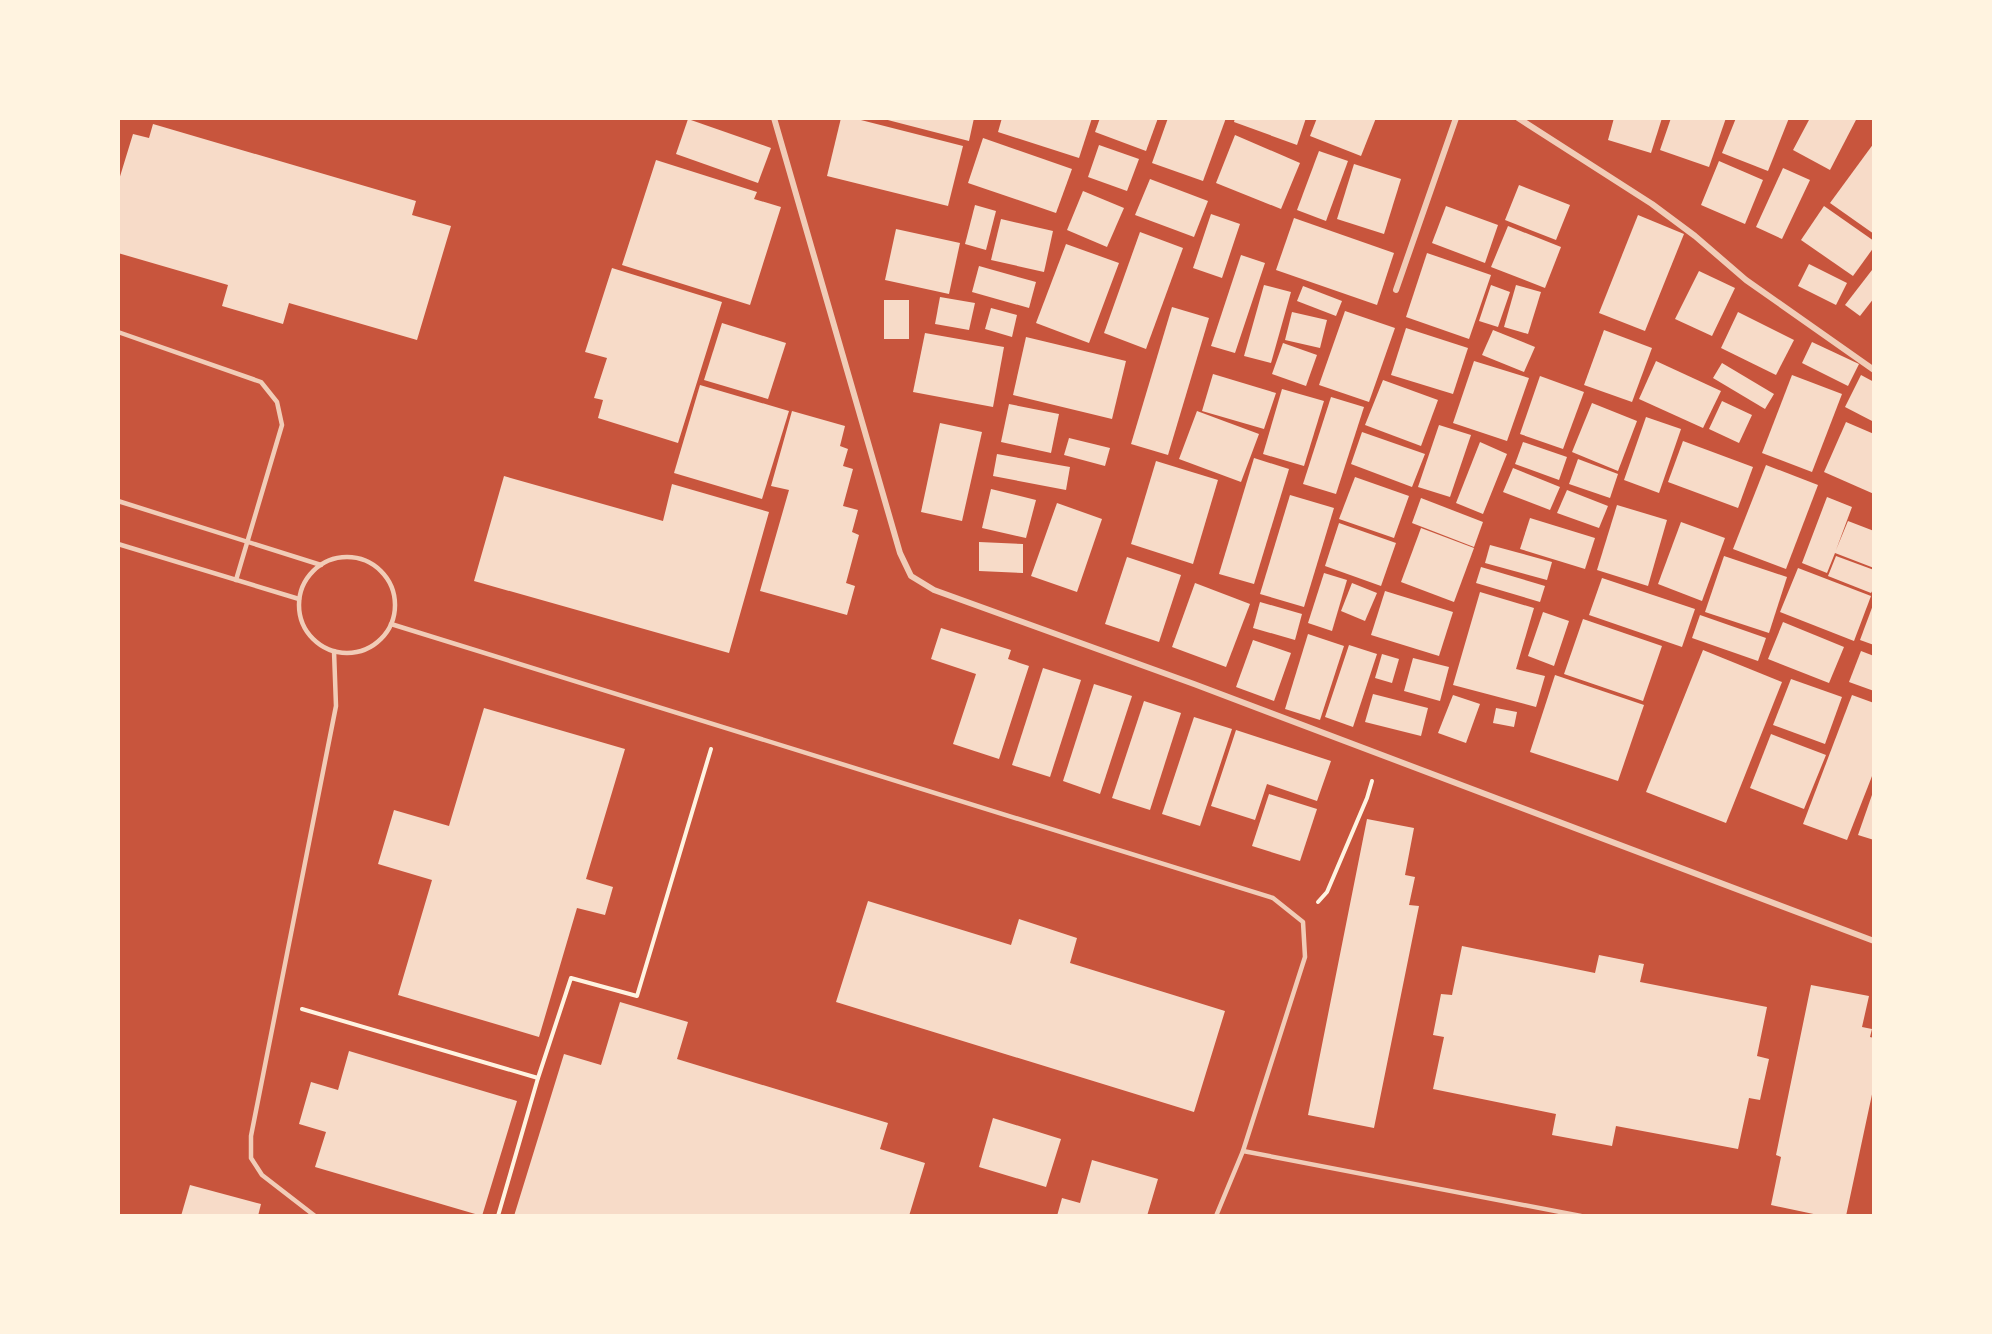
<svg xmlns="http://www.w3.org/2000/svg" width="1992" height="1334" font-family="'IBM Plex Sans',sans-serif">
<style>
.building{fill:#f7dbc8}
.lines{fill:none;stroke-linecap:round;stroke-linejoin:round}
.path{stroke:#fff3e0;stroke-width:4}
.service{stroke:#f1ccb7;stroke-width:4.5}
.minor{stroke:#f1ccb7;stroke-width:6}
</style>
<rect width="100%" height="100%" fill="#c8553d"/>
<g class="building">
<path d="M841,118H853L963,146L948,206L827,176Z"/>
<path d="M880,118H974L969,141Z"/>
<path d="M1002,118H1092L1079,158L998,132Z"/>
<path d="M1100,118H1158L1146,151L1095,132Z"/>
<path d="M1168,118H1226L1203,181L1152,163Z"/>
<path d="M1235,118H1306L1297,145L1234,122Z"/>
<path d="M1317,118H1376L1361,156L1310,136Z"/>
<path d="M1614,118H1662L1651,153L1608,140Z"/>
<path d="M1671,118H1726L1709,167L1660,150Z"/>
<path d="M1736,118H1789L1768,171L1722,153Z"/>
<path d="M1810,118H1857L1830,170L1793,150Z"/>
<path d="M688,119L771,148L758,183L676,154Z"/>
<path d="M153,124L416,201L412,215L451,226L417,340L289,303L283,324L222,306L228,285L118,253V183L133,134L149,138Z"/>
<path d="M1235,135L1300,163L1281,209L1216,183Z"/>
<path d="M983,138L1072,169L1056,213L968,183Z"/>
<path d="M1874,143V234L1830,203Z"/>
<path d="M1099,145L1139,159L1127,191L1088,177Z"/>
<path d="M1319,151L1348,161L1326,221L1297,210Z"/>
<path d="M656,160L757,192L754,199L781,207L750,305L622,265Z"/>
<path d="M1719,161L1763,180L1745,224L1701,205Z"/>
<path d="M1354,164L1401,179L1384,234L1337,219Z"/>
<path d="M1783,168L1810,180L1782,239L1756,227Z"/>
<path d="M1150,179L1208,201L1194,237L1135,215Z"/>
<path d="M1519,185L1570,205L1556,240L1505,220Z"/>
<path d="M1083,191L1124,208L1107,247L1067,230Z"/>
<path d="M975,205L996,211L986,250L965,244Z"/>
<path d="M1446,206L1498,225L1485,263L1432,243Z"/>
<path d="M1824,206L1874,241V247L1853,276L1801,240Z"/>
<path d="M1211,214L1240,224L1222,278L1193,268Z"/>
<path d="M1638,215L1684,234L1645,331L1599,313Z"/>
<path d="M1294,218L1394,253L1377,305L1276,270Z"/>
<path d="M1001,219L1053,231L1044,272L991,260Z"/>
<path d="M1508,226L1561,247L1545,288L1491,267Z"/>
<path d="M896,229L960,243L949,294L885,280Z"/>
<path d="M1140,232L1183,248L1146,349L1104,333Z"/>
<path d="M1066,244L1119,263L1089,343L1036,323Z"/>
<path d="M1427,253L1491,275L1469,339L1406,317Z"/>
<path d="M1241,255L1265,263L1235,353L1211,346Z"/>
<path d="M1809,264L1847,283L1836,305L1798,286Z"/>
<path d="M979,266L1036,282L1029,308L972,292Z"/>
<path d="M612,268L722,302L678,443L598,418L603,400L594,398L607,358L585,352Z"/>
<path d="M1872,270L1874,298L1860,316L1845,305Z"/>
<path d="M1699,271L1735,288L1712,336L1675,319Z"/>
<path d="M1264,285L1291,292L1271,363L1244,356Z"/>
<path d="M1491,285L1510,292L1498,327L1479,321Z"/>
<path d="M1516,285L1541,292L1528,334L1504,327Z"/>
<path d="M1303,286L1342,301L1336,316L1297,301Z"/>
<path d="M940,297L975,303L969,330L935,324Z"/>
<rect x="884" y="300" width="25" height="39"/>
<path d="M1172,307L1209,318L1168,455L1131,444Z"/>
<path d="M991,308L1017,315L1012,337L985,329Z"/>
<path d="M1345,311L1395,328L1369,402L1319,385Z"/>
<path d="M1292,312L1327,320L1320,348L1285,340Z"/>
<path d="M1738,312L1794,340L1776,375L1721,348Z"/>
<path d="M722,323L786,343L768,399L704,380Z"/>
<path d="M1406,328L1468,348L1453,394L1391,375Z"/>
<path d="M1493,330L1535,347L1524,372L1482,355Z"/>
<path d="M1604,330L1652,348L1632,402L1584,385Z"/>
<path d="M925,333L1004,347L993,407L913,392Z"/>
<path d="M1026,337L1126,361L1112,419L1013,395Z"/>
<path d="M1812,342L1859,364L1848,386L1802,363Z"/>
<path d="M1283,343L1317,355L1306,386L1272,374Z"/>
<path d="M1474,361L1529,378L1507,441L1453,423Z"/>
<path d="M1656,361L1721,391L1703,428L1639,399Z"/>
<path d="M1722,363L1774,394L1765,409L1713,378Z"/>
<path d="M1213,374L1276,393L1264,429L1202,411Z"/>
<path d="M1792,375L1842,394L1812,472L1762,453Z"/>
<path d="M1861,375L1874,382V422L1845,407Z"/>
<path d="M1540,376L1584,392L1563,449L1520,434Z"/>
<path d="M1383,380L1438,400L1421,446L1365,425Z"/>
<path d="M700,385L789,411L762,499L674,473Z"/>
<path d="M1282,389L1324,401L1304,466L1263,454Z"/>
<path d="M1331,397L1364,407L1336,494L1303,484Z"/>
<path d="M1722,401L1752,415L1739,443L1709,429Z"/>
<path d="M1592,403L1637,421L1618,471L1572,452Z"/>
<path d="M1009,404L1059,414L1051,453L1001,442Z"/>
<path d="M792,411L845,426L840,446L848,449L843,466L853,469L843,506L858,510L852,532L859,535L846,583L855,586L847,615L760,591L789,490L771,486Z"/>
<path d="M1197,411L1259,434L1241,482L1179,459Z"/>
<path d="M1646,417L1681,429L1659,493L1624,480Z"/>
<path d="M1846,422L1874,434V494L1824,472Z"/>
<path d="M940,423L982,432L962,521L921,512Z"/>
<path d="M1439,425L1471,435L1450,497L1418,487Z"/>
<path d="M1362,432L1425,454L1412,487L1351,464Z"/>
<path d="M1069,438L1110,448L1105,466L1064,455Z"/>
<path d="M1683,441L1753,467L1738,508L1668,482Z"/>
<path d="M1480,442L1507,454L1483,514L1456,503Z"/>
<path d="M1523,442L1567,457L1559,480L1515,464Z"/>
<path d="M997,454L1070,467L1066,490L993,476Z"/>
<path d="M1254,458L1289,469L1254,584L1219,574Z"/>
<path d="M1578,459L1618,474L1610,498L1569,484Z"/>
<path d="M1156,461L1218,480L1193,564L1131,544Z"/>
<path d="M1766,465L1818,485L1786,569L1733,549Z"/>
<path d="M1513,468L1560,487L1550,510L1503,492Z"/>
<path d="M504,476L663,521L672,484L769,512L729,653L474,581Z"/>
<path d="M1355,477L1409,496L1394,538L1339,519Z"/>
<path d="M991,489L1036,500L1026,538L982,528Z"/>
<path d="M1567,490L1608,506L1599,528L1557,513Z"/>
<path d="M1290,495L1334,508L1304,607L1260,594Z"/>
<path d="M1827,497L1852,507L1836,550L1848,521L1874,531V568L1835,553L1827,573L1802,563Z"/>
<path d="M1421,498L1483,522L1474,547L1412,523Z"/>
<path d="M1057,503L1102,519L1077,592L1031,576Z"/>
<path d="M1617,505L1667,520L1648,586L1597,570Z"/>
<path d="M1530,518L1595,538L1585,569L1520,549Z"/>
<path d="M1681,522L1725,538L1702,601L1658,584Z"/>
<path d="M1339,523L1396,543L1381,586L1325,566Z"/>
<path d="M1421,528L1474,548L1454,602L1401,582Z"/>
<path d="M979,542L1023,544V573L979,571Z"/>
<path d="M1490,545L1552,562L1547,580L1485,563Z"/>
<path d="M1724,556L1787,577L1769,633L1705,612Z"/>
<path d="M1836,556L1874,570V588L1871,593L1828,576Z"/>
<path d="M1127,557L1181,575L1159,642L1105,624Z"/>
<path d="M1481,567L1545,586L1540,602L1476,583Z"/>
<path d="M1798,568L1871,596L1854,641L1780,612Z"/>
<path d="M1324,573L1347,580L1332,631L1308,623Z"/>
<path d="M1602,578L1695,609L1682,647L1589,615Z"/>
<path d="M1195,583L1250,604L1226,667L1172,647Z"/>
<path d="M1352,583L1377,593L1365,621L1341,611Z"/>
<path d="M1385,591L1453,612L1439,656L1371,635Z"/>
<path d="M1480,592L1534,608L1516,669L1545,676L1536,707L1453,685Z"/>
<path d="M1260,602L1302,614L1295,640L1253,628Z"/>
<path d="M1873,605H1874V645L1860,640Z"/>
<path d="M1543,612L1569,621L1554,666L1528,656Z"/>
<path d="M1700,615L1766,638L1758,661L1692,638Z"/>
<path d="M1583,619L1662,646L1643,701L1564,674Z"/>
<path d="M1783,622L1844,647L1829,683L1768,659Z"/>
<path d="M941,628L1011,650L1008,659L1029,666L999,759L953,744L976,674L931,659Z"/>
<path d="M1308,634L1344,646L1320,720L1285,709Z"/>
<path d="M1253,640L1291,653L1274,701L1236,687Z"/>
<path d="M1349,645L1377,654L1353,727L1325,717Z"/>
<path d="M1703,650L1782,682L1726,823L1646,792Z"/>
<path d="M1861,651L1874,656V691L1849,682Z"/>
<path d="M1382,654L1399,659L1392,683L1375,678Z"/>
<path d="M1413,658L1449,667L1440,701L1404,691Z"/>
<path d="M1043,668L1081,680L1050,777L1012,765Z"/>
<path d="M1555,675L1644,705L1618,781L1530,752Z"/>
<path d="M1791,679L1842,697L1825,744L1773,725Z"/>
<path d="M1094,684L1132,696L1100,794L1063,781Z"/>
<path d="M1373,694L1428,708L1421,736L1365,722Z"/>
<path d="M1453,695L1480,704L1466,743L1438,733Z"/>
<path d="M1852,695L1874,703V771L1847,840L1803,824Z"/>
<path d="M1144,701L1181,713L1150,810L1112,798Z"/>
<path d="M484,708L625,749L586,879L613,887L605,915L577,908L539,1037L398,995L432,880L378,864L394,810L449,826Z"/>
<path d="M1496,708L1517,712L1514,727L1493,723Z"/>
<path d="M1194,717L1232,729L1200,826L1162,814Z"/>
<path d="M1236,730L1331,761L1317,801L1267,784L1255,820L1211,806Z"/>
<path d="M1771,734L1826,755L1804,809L1750,788Z"/>
<path d="M1873,792H1874V840L1858,835Z"/>
<path d="M1269,794L1317,809L1300,861L1252,846Z"/>
<path d="M1367,819L1414,828L1405,875L1415,877L1409,905L1419,906L1374,1128L1308,1115Z"/>
<path d="M868,901L1011,945L1019,919L1077,938L1070,963L1225,1011L1194,1112L836,1002Z"/>
<path d="M1462,946L1595,973L1599,955L1644,964L1640,982L1767,1007L1757,1056L1769,1059L1760,1100L1749,1098L1738,1149L1616,1126L1612,1146L1552,1135L1556,1114L1433,1089L1444,1037L1433,1035L1441,994L1452,995Z"/>
<path d="M1811,985L1869,996L1862,1027L1872,1029L1870,1037L1874,1038V1085L1846,1216H1823L1771,1205L1781,1157L1776,1155Z"/>
<path d="M620,1002L688,1022L677,1059L888,1123L880,1149L925,1163L909,1216H514L564,1054L601,1065Z"/>
<path d="M349,1051L517,1101L482,1216L315,1167L326,1132L299,1124L311,1082L338,1090Z"/>
<path d="M993,1118L1061,1139L1046,1187L979,1167Z"/>
<path d="M1092,1160L1158,1179L1147,1216H1057L1062,1198L1080,1203Z"/>
<path d="M190,1185L261,1204L258,1216H181Z"/>
</g>
<g class="lines">
<g class="path">
<path d="M1318,902L1327,892L1367,798L1372,781"/>
<path d="M302,1009L538,1078"/>
<path d="M498,1216L538,1078L571,978L637,996L711,749"/>
</g>
<g class="service">
<path d="M118,332L261,382L277,402L282,425L236,580"/>
<path d="M118,501L321,565"/>
<path d="M118,544L299,599"/>
<circle cx="347" cy="605" r="48"/>
<path d="M391,624L1273,898L1303,922L1305,957L1243,1151L1216,1216"/>
<path d="M1243,1151L1581,1216"/>
<path d="M315,1216L262,1175L251,1158V1136L336,706L334,651"/>
</g>
<g class="minor">
<path d="M774,118L900,553L911,576L934,590L1194,684L1874,941"/>
<path d="M1518,118L1652,204L1695,236L1746,280L1874,370"/>
<path d="M1396,290L1456,118"/>
</g>
</g>
<rect width="1992" height="1334" fill="none" stroke="#fff3e0" stroke-width="240"/>
</svg>
